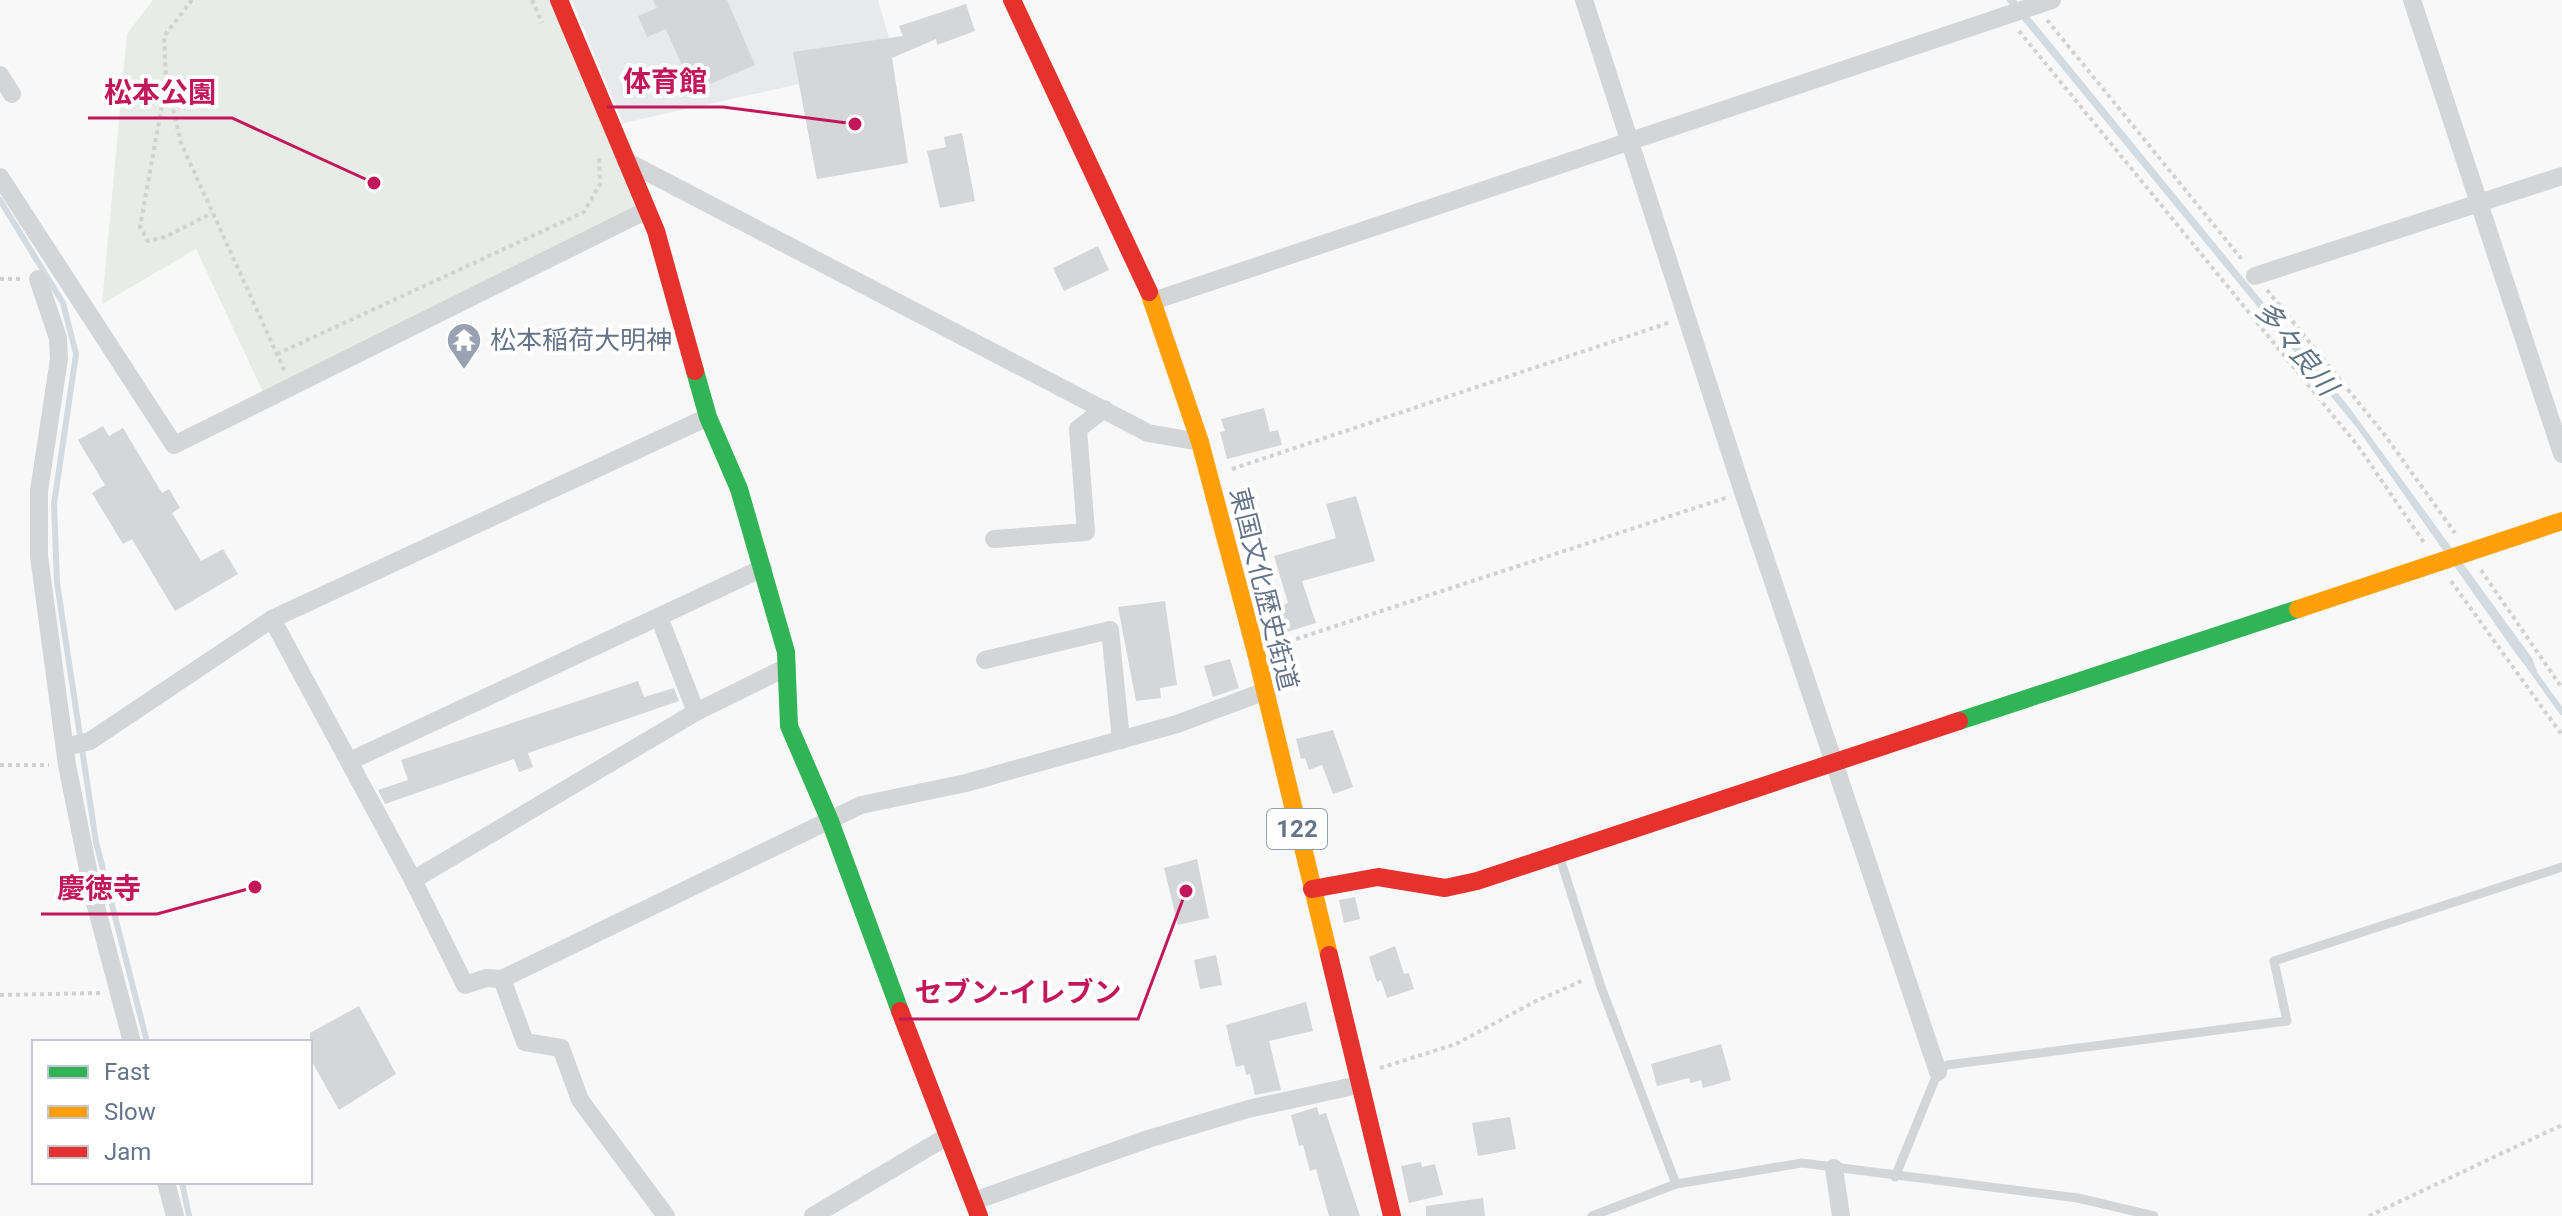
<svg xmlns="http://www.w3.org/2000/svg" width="2562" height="1216" font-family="Roboto,'Noto Sans JP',sans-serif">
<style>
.built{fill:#e8e9ea}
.green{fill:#e7ece6}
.water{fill:#d4dbe0}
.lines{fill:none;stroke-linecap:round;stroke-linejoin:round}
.stream{stroke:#d4dbe0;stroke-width:6}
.building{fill:#d5d6d8}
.path{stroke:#d1d2d3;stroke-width:4;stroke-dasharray:4 4;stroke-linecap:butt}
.lane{stroke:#d4d5d6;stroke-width:9}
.street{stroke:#d4d5d6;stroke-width:18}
.fast{stroke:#30b455;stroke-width:18}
.slow{stroke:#ff9f0a;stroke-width:18}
.jam{stroke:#e5322d;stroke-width:18}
.labels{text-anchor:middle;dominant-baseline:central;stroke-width:8;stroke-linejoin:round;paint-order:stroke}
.shield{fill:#fff;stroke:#949ead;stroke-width:2}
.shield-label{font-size:24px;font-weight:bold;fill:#66748a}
.poi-label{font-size:26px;fill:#66748a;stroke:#fff;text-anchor:start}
.street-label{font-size:26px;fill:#66748a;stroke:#fff}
.water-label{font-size:28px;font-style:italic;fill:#627585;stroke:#fff}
.leader{fill:none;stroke:#c2185b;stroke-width:3}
.callout-dot{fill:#c2185b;stroke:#fff;stroke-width:3}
.callout-label{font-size:28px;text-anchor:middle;font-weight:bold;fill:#c2185b;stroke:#fff;stroke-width:8;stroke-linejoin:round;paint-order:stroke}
</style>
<rect width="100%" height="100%" fill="#f8f8f8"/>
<path class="built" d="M572,0H878L889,38L908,163L817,179L799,84L623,123Z"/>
<path class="green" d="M153,0H559L645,205L264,394L196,249L102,304L127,34Z"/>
<path class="water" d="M2006,0H2016L2349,407L2532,658L2537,671L2532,674L2519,658L2357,428Z"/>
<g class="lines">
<g class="stream">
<path d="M0,200L63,303L76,354L54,504L57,583L96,842L147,1042"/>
<path d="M2529,666L2562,712"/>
<path d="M182,1182L189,1216"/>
</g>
</g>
<g class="building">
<path d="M653,0H727L755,65L693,91L666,29L647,37L638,16L657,8Z"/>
<path d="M966,4L975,31L937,45L936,39L892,58L908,163L817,179L793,52L903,36L899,26Z"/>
<path d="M962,133L975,201L940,208L927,151L946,147L944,137Z"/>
<path d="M1098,246L1109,270L1064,291L1053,268Z"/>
<path d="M1264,408L1270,432L1278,430L1282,445L1227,459L1220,432L1225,431L1221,419Z"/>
<path d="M103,426L109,436L123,428L162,493L169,489L180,508L172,513L201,561L223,549L238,574L175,611L132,539L123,544L92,493L105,485L78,440Z"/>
<path d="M1356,496L1375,561L1302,581L1316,623L1274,636L1266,611L1288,603L1274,556L1336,538L1326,504Z"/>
<path d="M1165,601L1177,685L1160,688L1161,698L1136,701L1118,607Z"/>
<path d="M1230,659L1239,688L1213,697L1204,666Z"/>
<path d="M638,681L644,697L674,688L679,701L528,753L533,767L519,772L514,759L385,804L378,790L408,780L401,760Z"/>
<path d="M1333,730L1353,787L1333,794L1322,765L1309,770L1305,758L1301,759L1296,739Z"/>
<path d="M1197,859L1209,918L1178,925L1164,868Z"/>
<path d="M1355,897L1360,919L1344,923L1339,900Z"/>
<path d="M1395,946L1404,974L1409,973L1414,989L1387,998L1381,980L1377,982L1369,957Z"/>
<path d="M1216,955L1222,985L1200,989L1194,960Z"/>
<path d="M1306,1002L1313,1031L1269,1041L1281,1090L1255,1095L1250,1074L1246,1075L1244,1065L1236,1067L1226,1025Z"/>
<path d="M359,1006L396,1074L339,1110L310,1058V1033Z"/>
<path d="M1721,1044L1731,1080L1703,1088L1701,1080L1691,1083L1689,1078L1657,1086L1651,1064Z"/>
<path d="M1317,1107L1319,1115L1326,1113L1360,1216H1329L1316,1169L1310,1171L1303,1145L1299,1146L1291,1115Z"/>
<path d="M1510,1117L1516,1149L1478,1156L1472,1123Z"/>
<path d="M1421,1162L1422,1167L1435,1164L1443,1195L1409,1203L1401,1166Z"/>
<path d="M1483,1198L1485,1216H1426V1206Z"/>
</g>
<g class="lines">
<g class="path">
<path d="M192,0L164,36L166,79L181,143L285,372"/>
<path d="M532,0L542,23"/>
<path d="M2047,20L2244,262"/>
<path d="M2019,31L2358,446L2425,544"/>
<path d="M166,83L140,227L148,241L165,237L212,213"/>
<path d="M0,279H21"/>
<path d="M2267,290L2384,434L2455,533"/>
<path d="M277,354L584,212L600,184L599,157"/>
<path d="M1232,469L1671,322"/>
<path d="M2481,570L2562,688"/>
<path d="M2451,581L2562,735"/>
<path d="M1281,644L1728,497"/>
<path d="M0,765H49"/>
<path d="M0,995L102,993"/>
<path d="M1380,1068L1456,1044L1534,1002L1584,980"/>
<path d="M2369,1216L2562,1125"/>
</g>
<g class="lane">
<path d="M1559,855L1601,987L1676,1184"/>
<path d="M1895,1177L1938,1072L1947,1065L2287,1021L2274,961L2562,867"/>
<path d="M1592,1216L1676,1184L1802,1163L2078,1198L2154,1216"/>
</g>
<g class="street">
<path d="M1584,0L1743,492L1938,1072"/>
<path d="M2412,0L2562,454"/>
<path d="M0,75L12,94"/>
<path d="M626,161L1148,433L1200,442"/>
<path d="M0,177L174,445L647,210"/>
<path d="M2255,276L2562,176"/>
<path d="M38,279L58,338L59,359L39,491V556L67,765L94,899L132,1042"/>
<path d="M1153,301L2052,0"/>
<path d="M994,539L1086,532L1078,429L1104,409"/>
<path d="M272,619L413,880L465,985L486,978L502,979L861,805L966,783L1177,724L1263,692"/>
<path d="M985,660L1110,630L1121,740"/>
<path d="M696,712L787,667"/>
<path d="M66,747L90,741L272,619L708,417"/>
<path d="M350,761L763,568"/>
<path d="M413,880L696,712L659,617"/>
<path d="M502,979L525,1042L561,1048L580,1100L666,1216"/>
<path d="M1834,1168L1841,1216"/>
<path d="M166,1182L175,1216"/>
<path d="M974,1201L1148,1139L1248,1109L1358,1085"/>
<path d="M813,1216L946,1137"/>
</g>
<g class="fast">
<path d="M695,371L708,417L739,489L786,652L789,726L830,821L900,1011"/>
<path d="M1959,721L2298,609"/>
</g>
<g class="slow">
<path d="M1149,292L1200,442L1256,653L1329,955"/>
<path d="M2298,609L2562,521"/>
</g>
<g class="jam">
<path d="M559,0L656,231L695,371"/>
<path d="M1012,0L1149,292"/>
<path d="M1312,889L1378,877L1445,888L1477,881L1959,721"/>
<path d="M1329,955L1392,1216"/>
<path d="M900,1011L979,1216"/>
</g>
</g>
<defs>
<g id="temple-pin" transform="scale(1.8)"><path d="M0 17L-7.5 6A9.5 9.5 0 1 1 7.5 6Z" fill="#99a2b0" stroke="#fff"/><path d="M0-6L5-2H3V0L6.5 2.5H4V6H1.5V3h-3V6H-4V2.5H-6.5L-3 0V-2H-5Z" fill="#fff"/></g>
</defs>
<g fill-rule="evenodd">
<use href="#temple-pin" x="464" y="340"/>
</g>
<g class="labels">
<rect class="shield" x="1267" y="809" width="60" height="40" rx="6"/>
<g class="shield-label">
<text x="1297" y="829">122</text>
</g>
<g class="poi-label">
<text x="490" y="340">松本稲荷大明神</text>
</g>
<g class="street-label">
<text transform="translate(1264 589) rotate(76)">東国文化歴史街道</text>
</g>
<g class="water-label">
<text transform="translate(2296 348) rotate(51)">多々良川</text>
</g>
</g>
<path class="leader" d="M855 124L723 107H607M374 183L232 118H88M255 887L157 914H41M1186 891L1138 1019H899"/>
<g class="callout-dot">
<circle cx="855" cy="124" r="8"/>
<circle cx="374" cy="183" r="8"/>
<circle cx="255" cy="887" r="8"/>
<circle cx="1186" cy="891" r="8"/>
</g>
<g class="callout-label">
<text x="665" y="91">体育館</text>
<text x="160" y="102">松本公園</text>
<text x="99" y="898">慶徳寺</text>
<text x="1018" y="1002">セブン-イレブン</text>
</g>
<rect x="32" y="1040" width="280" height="144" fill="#ffffff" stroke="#c2c7d0" stroke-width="2"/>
<rect x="48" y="1066" width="40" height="12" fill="#30b455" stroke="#c2c7d0" stroke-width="2"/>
<text x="104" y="1080" font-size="24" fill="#66748a">Fast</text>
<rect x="48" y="1106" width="40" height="12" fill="#ff9f0a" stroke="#c2c7d0" stroke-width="2"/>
<text x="104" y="1120" font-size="24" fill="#66748a">Slow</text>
<rect x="48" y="1146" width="40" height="12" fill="#e5322d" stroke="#c2c7d0" stroke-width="2"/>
<text x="104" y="1160" font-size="24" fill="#66748a">Jam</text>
</svg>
